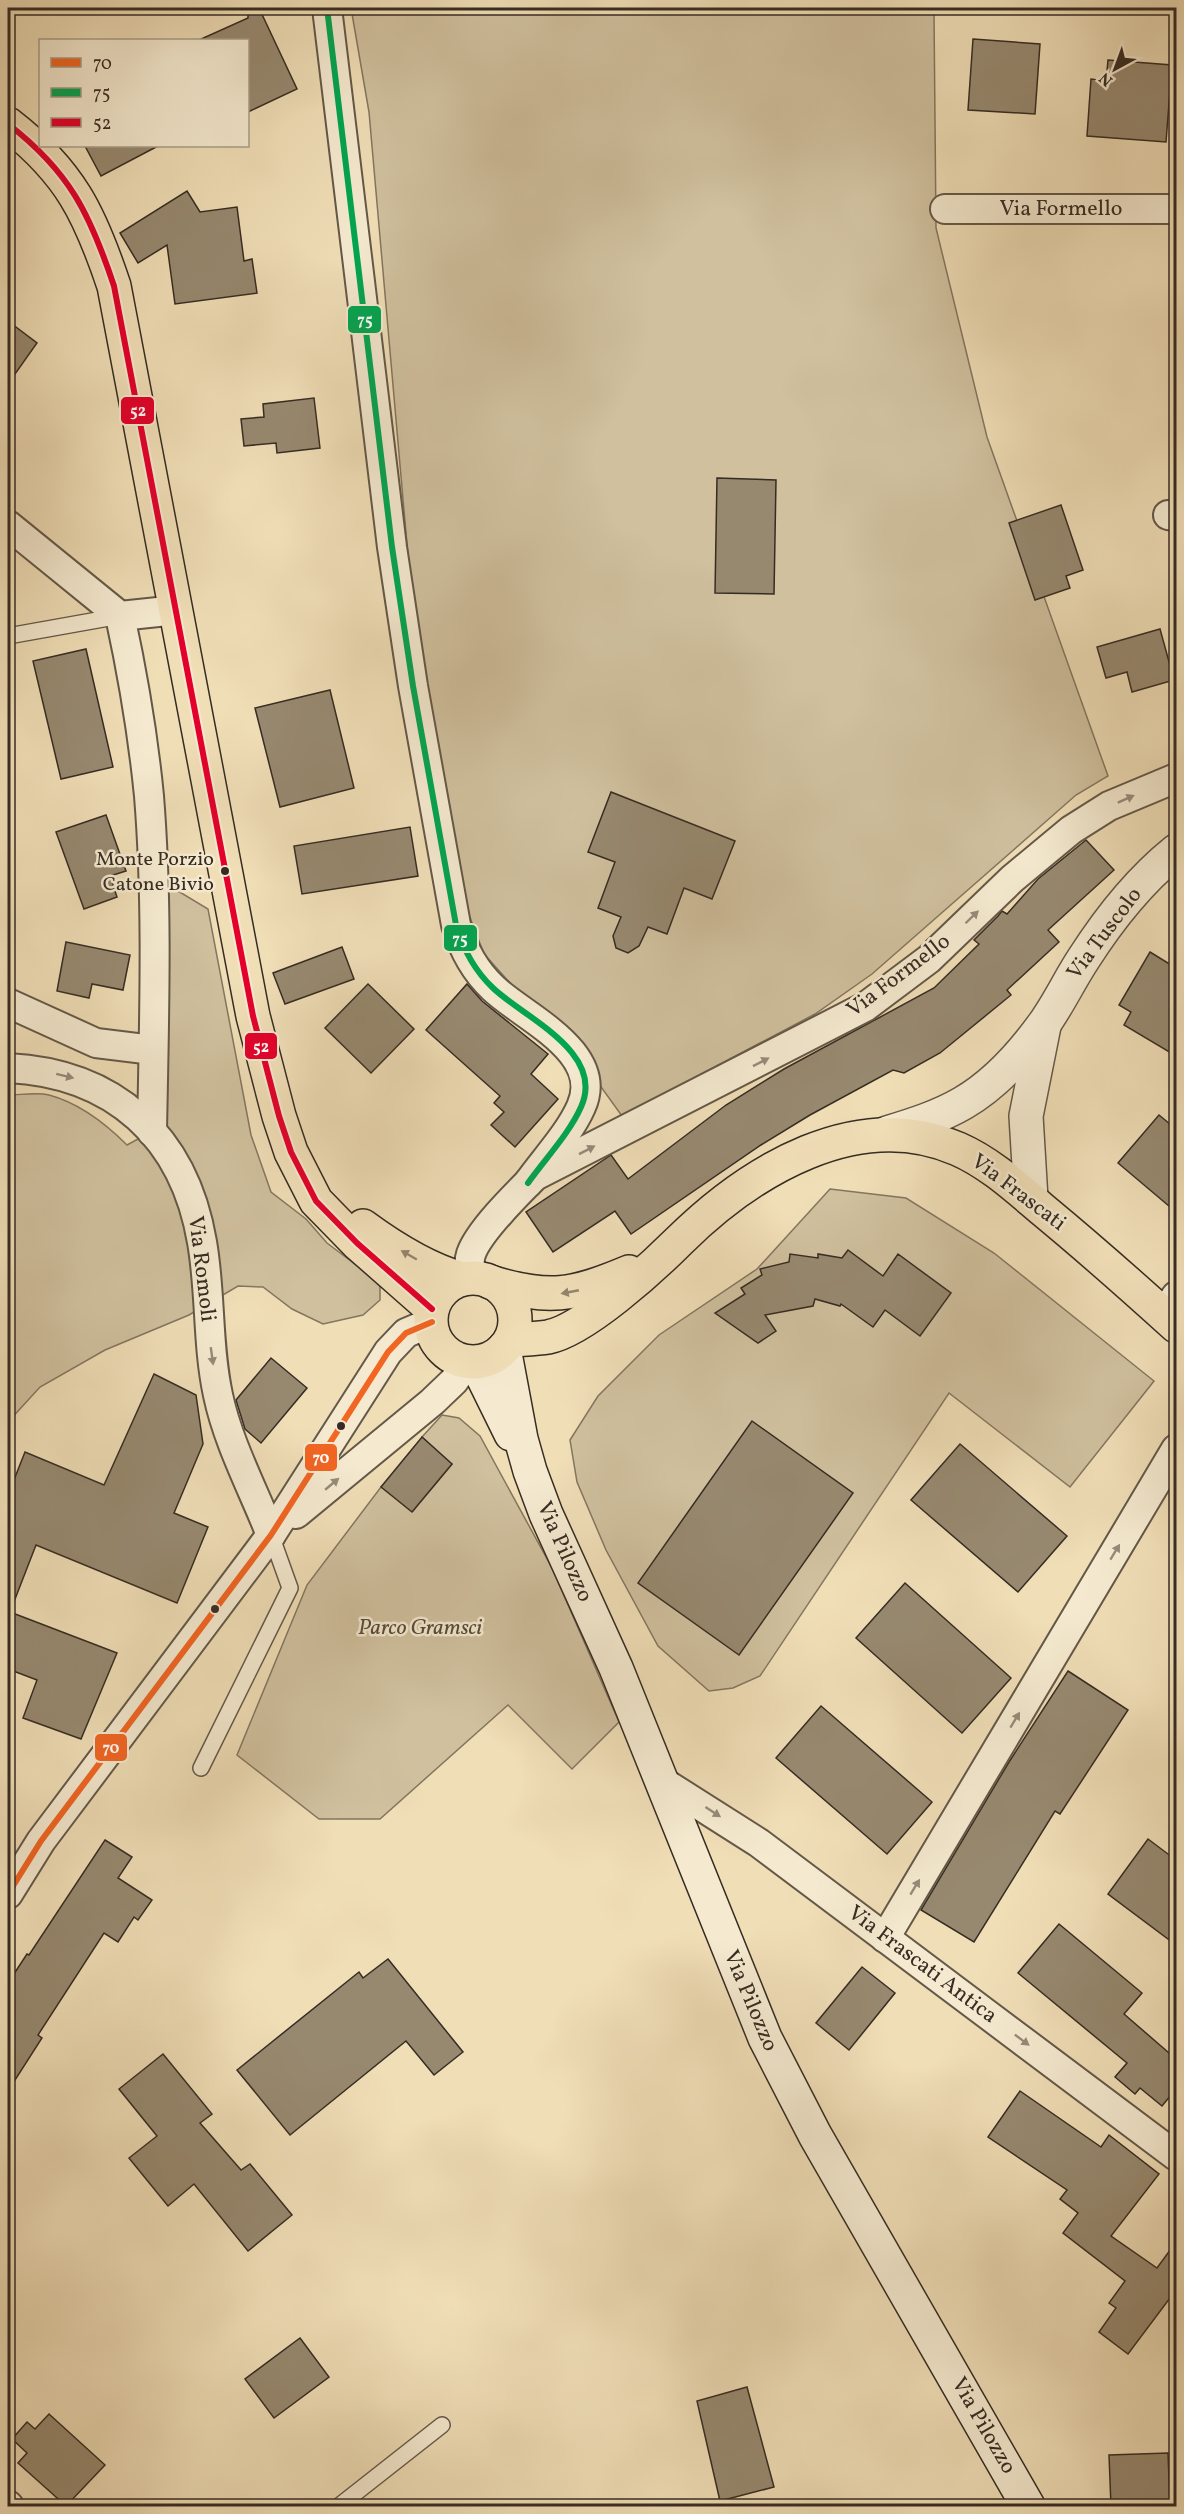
<svg xmlns="http://www.w3.org/2000/svg" width="1184" height="2514" font-family="Vollkorn,serif">
<style>
.green{fill:#d0c09e;stroke:#837660;stroke-width:1.5}
.building{fill:#978970;stroke:#362c23;stroke-width:1.5}
.lines{fill:none;stroke-linecap:round;stroke-linejoin:round}
.service-casing{stroke:#645848;stroke-width:18}
.minor-casing{stroke:#645848;stroke-width:32}
.tertiary-casing{stroke:#645848;stroke-width:36}
.secondary-casing{stroke:#362c23;stroke-width:36}
.primary-casing{stroke:#362c23;stroke-width:36}
.service{stroke:#f5ead0;stroke-width:15}
.minor{stroke:#f5ead0;stroke-width:28}
.tertiary{stroke:#f5ead0;stroke-width:33}
.secondary{stroke:#f5ead0;stroke-width:33}
.primary{stroke:#f0deb7;stroke-width:33}
.bus-1-casing{stroke:#f5ead0;stroke-width:10}
.bus-2-casing{stroke:#f5ead0;stroke-width:10}
.bus-3-casing{stroke:#f5ead0;stroke-width:10}
.bus-1{stroke:#f26522;stroke-width:6}
.bus-2{stroke:#00a651;stroke-width:6}
.bus-3{stroke:#e4002b;stroke-width:6}
.oneway{fill:#968b7a}
.oneway2{fill:#93856d}
.bus-dot{fill:#362c23;stroke:#f5ead0;stroke-width:2}
.labels{text-anchor:middle;dominant-baseline:central;stroke-width:5;stroke-linejoin:round;paint-order:stroke}
.bus-label{font-size:20px;fill:#362c23;stroke:#f5ead0;text-anchor:end}
.street-label{font-size:22px;fill:#362c23;stroke:#f5ead0}
.park-label{font-size:22px;font-style:italic;fill:#554a3c;stroke:#f5ead0}
.line-badge{stroke:#f5ead0;stroke-width:2}
.badge-label{font-size:16px;text-anchor:middle;font-weight:bold;fill:#fff}
</style>
<rect width="100%" height="100%" fill="#f0deb7"/>
<filter id="stains"><feTurbulence type="fractalNoise" baseFrequency=".00333" numOctaves="4"/><feColorMatrix values="0 0 0 0 .2 0 0 0 0 .09 0 0 0 0 .02 0 0 0 .5 -.17"/></filter>
<radialGradient id="worn" r=".72"><stop offset=".6" stop-color="#630" stop-opacity="0"/><stop offset="1" stop-color="#630" stop-opacity=".3"/></radialGradient>
<g class="green">
<path d="M351,8H876L934,14L936,228L987,437L1108,776L1076,795L872,974L815,1014L622,1116L591,1073L484,954L463,899L413,613L369,112Z"/>
<path d="M153,876L208,909L251,1135L271,1192L306,1219L327,1243L380,1283V1300L363,1315L323,1324L292,1309L263,1287L238,1286L189,1315L105,1350L40,1387L8,1422V1095C20,1095 37,1092 49,1095C79,1103 106,1124 127,1145L151,1132Z"/>
<path d="M830,1189L906,1198L994,1253L1154,1381L1070,1487L949,1393L760,1676L733,1688L709,1691L658,1646L606,1550L577,1482L570,1440L598,1396L659,1335L757,1269Z"/>
<path d="M442,1415L459,1418L480,1436L552,1568L619,1722L572,1769L508,1705L380,1819H319L237,1755L307,1585L381,1487L413,1511L452,1464L422,1437Z"/>
</g>
<g class="building">
<path d="M248,8H259L297,89L248,112V40H199L248,18Z"/>
<path d="M973,39L1040,44L1035,114L968,110Z"/>
<path d="M1108,60L1172,65L1166,142L1087,136L1091,79L1106,81Z"/>
<path d="M85,146H158L101,176Z"/>
<path d="M187,191L200,212L237,207L244,261L252,259L257,293L175,304L167,245L138,263L120,233Z"/>
<path d="M8,321L37,343L8,384Z"/>
<path d="M314,398L320,448L277,453L276,443L244,446L241,419L264,417L263,404Z"/>
<path d="M717,478L776,480L774,594L715,593Z"/>
<path d="M1061,505L1083,570L1066,576L1070,588L1035,600L1009,523Z"/>
<path d="M1160,629L1174,680L1132,692L1127,672L1106,678L1097,647Z"/>
<path d="M86,649L113,767L61,779L33,661Z"/>
<path d="M330,690L354,788L280,807L255,708Z"/>
<path d="M611,792L735,841L712,899L684,888L667,934L648,927L639,946L628,953L616,948L613,936L621,917L598,908L615,862L588,852Z"/>
<path d="M106,815L126,871L110,876L117,897L84,909L56,832Z"/>
<path d="M410,827L418,876L302,894L294,846Z"/>
<path d="M1086,840L1114,870L1048,930L1059,942L1007,990L1011,995L940,1053L904,1073L893,1070L810,1115L761,1145L631,1234L615,1211L553,1252L526,1212L611,1155L628,1179L726,1105L784,1069L934,988L979,944L974,940L998,916L1002,911L1007,914L1038,879Z"/>
<path d="M66,942L130,955L123,990L92,984L89,998L57,991Z"/>
<path d="M342,947L354,979L285,1004L273,973Z"/>
<path d="M1150,952L1176,968V1056L1124,1025L1131,1012L1119,1005Z"/>
<path d="M368,984L414,1029L371,1073L325,1028Z"/>
<path d="M467,984L482,1001L548,1054L531,1074L558,1099L515,1147L491,1125L504,1112L494,1103L500,1096L426,1030Z"/>
<path d="M1159,1115L1176,1129V1212L1118,1163Z"/>
<path d="M848,1250L883,1276L898,1254L951,1293L920,1336L885,1310L873,1327L841,1304L840,1306L815,1299L813,1306L765,1315L776,1331L758,1343L715,1313L745,1294L741,1288L762,1275L760,1269L789,1262L790,1254L818,1258V1254L842,1258Z"/>
<path d="M271,1358L307,1388L261,1443L245,1429L236,1400Z"/>
<path d="M154,1374L196,1395L203,1444L174,1513L208,1527L177,1603L36,1545L10,1612L117,1653L81,1739L23,1718L37,1680L8,1669V1495L25,1452L104,1485Z"/>
<path d="M752,1421L853,1493L739,1655L638,1583Z"/>
<path d="M422,1437L452,1464L412,1512L381,1487Z"/>
<path d="M960,1444L1067,1536L1018,1592L911,1500Z"/>
<path d="M905,1583L1011,1678L962,1733L856,1638Z"/>
<path d="M1068,1671L1128,1710L1060,1814L1055,1811L974,1942L921,1910L1009,1762Z"/>
<path d="M821,1706L932,1802L887,1854L776,1758Z"/>
<path d="M1148,1839L1176,1860V1945L1108,1894Z"/>
<path d="M105,1840L132,1857L118,1878L152,1900L138,1920L134,1917L118,1942L104,1933L38,2035L42,2038L8,2091V1983L27,1954L29,1955Z"/>
<path d="M1059,1924L1142,1993L1124,2014L1176,2059V2089L1162,2106L1140,2088L1135,2094L1115,2077L1127,2063L1018,1973Z"/>
<path d="M388,1959L463,2052L434,2075L406,2041L290,2135L237,2070L359,1972L363,1978Z"/>
<path d="M862,1967L895,1993L849,2050L816,2023Z"/>
<path d="M163,2054L212,2114L200,2123L241,2170L250,2164L292,2215L248,2251L194,2184L168,2206L129,2158L157,2136L119,2089Z"/>
<path d="M1020,2091L1101,2147L1109,2135L1159,2174L1111,2236L1157,2268L1176,2242V2290L1128,2354L1099,2332L1116,2308L1109,2303L1125,2281L1063,2233L1078,2213L1060,2199L1067,2190L988,2137Z"/>
<path d="M300,2338L329,2377L274,2418L245,2379Z"/>
<path d="M747,2387L774,2487L720,2501L697,2401Z"/>
<path d="M49,2414L105,2465L66,2506L18,2463L27,2453L12,2439L27,2422L35,2429Z"/>
<path d="M1168,2453L1170,2506H1111L1109,2455Z"/>
</g>
<g class="lines">
<g class="service-casing">
<g id="service">
<path d="M8,636L120,616"/>
<path d="M201,1768L290,1588L271,1535"/>
<path d="M339,2506L442,2425"/>
</g>
</g>
<g class="minor-casing">
<g id="minor">
<path d="M327,8L392,547L413,686L456,925C463,949 474,970 493,988C523,1017 606,1052 581,1107C569,1134 545,1159 528,1183"/>
<path d="M945,209H1176"/>
<path d="M1168,515L1176,516"/>
<path d="M8,525L120,616L177,610"/>
<path d="M120,616C133,676 143,735 149,796C158,907 154,1020 152,1132"/>
<path d="M8,1003L96,1043L153,1050"/>
<path d="M8,1068C114,1073 184,1136 202,1242C211,1293 207,1344 218,1395C228,1443 253,1489 271,1535"/>
<path d="M472,1278C470,1270 468,1263 471,1254C479,1231 517,1194 535,1176L865,1007L929,959L1012,879L1071,830L1109,806L1176,778"/>
<path d="M1163,1315L1176,1296"/>
<path d="M296,1514L432,1402L454,1381L467,1363"/>
<path d="M663,1782L759,1843L1176,2156"/>
<path d="M8,1894L41,1841L271,1535L388,1352L406,1333L432,1322"/>
<path d="M885,1938L1176,1449"/>
<path d="M8,2505L9,2506"/>
</g>
</g>
<g class="tertiary-casing">
<g id="tertiary">
<path d="M887,1133C913,1125 939,1117 963,1103C994,1085 1023,1053 1044,1024C1059,1003 1070,979 1084,958C1109,919 1140,880 1176,851"/>
<path d="M1031,1199L1026,1116L1044,1026"/>
</g>
</g>
<g class="secondary-casing">
<g id="secondary">
<path d="M504,1348L521,1439L530,1471L546,1514L616,1668L765,2038L815,2135L1028,2506"/>
<path d="M476,1363L511,1434"/>
</g>
</g>
<g class="primary-casing">
<g id="primary">
<path d="M8,124C70,172 90,214 114,286L253,1016L279,1116L291,1152L316,1201L357,1243L432,1309"/>
<path d="M363,1226C393,1248 426,1269 462,1279"/>
<circle cx="473" cy="1320" r="42"/>
<path d="M490,1282C549,1300 572,1296 629,1272"/>
<path d="M511,1340C523,1339 536,1339 548,1337C584,1330 652,1268 679,1241C750,1171 857,1105 958,1149C990,1163 1017,1188 1043,1210C1089,1248 1133,1287 1176,1326"/>
</g>
</g>
<use href="#service" class="service"/>
<use href="#minor" class="minor"/>
<use href="#tertiary" class="tertiary"/>
<use href="#secondary" class="secondary"/>
<use href="#primary" class="primary"/>
<g class="bus-1-casing">
<path id="bus-1" d="M8,1894L41,1841L271,1535L388,1352L406,1333L432,1322"/>
</g>
<g class="bus-2-casing">
<path id="bus-2" d="M327,8L392,547L413,686L456,925C463,949 474,970 493,988C523,1017 606,1052 581,1107C569,1134 545,1159 528,1183"/>
</g>
<g class="bus-3-casing">
<path id="bus-3" d="M8,124C70,172 90,214 114,286L253,1016L279,1116L291,1152L316,1201L357,1243L432,1309"/>
</g>
<use href="#bus-1" class="bus-1"/>
<use href="#bus-2" class="bus-2"/>
<use href="#bus-3" class="bus-3"/>
</g>
<defs><path id="oneway-solid" d="M-6-.8H1V-3.2L6.5 0L1 3.2V.8H-6Z" transform="scale(1.5)"/></defs>
<g class="oneway">
<use href="#oneway-solid" transform="translate(1126 799) rotate(-24)"/>
<use href="#oneway-solid" transform="translate(972 917) rotate(-44)"/>
<use href="#oneway-solid" transform="translate(761 1062) rotate(-27)"/>
<use href="#oneway-solid" transform="translate(65 1076) rotate(14)"/>
<use href="#oneway-solid" transform="translate(587 1150) rotate(-27)"/>
<use href="#oneway-solid" transform="translate(212 1356) rotate(82)"/>
<use href="#oneway-solid" transform="translate(332 1484) rotate(-40)"/>
<use href="#oneway-solid" transform="translate(1115 1552) rotate(-59)"/>
<use href="#oneway-solid" transform="translate(1015 1720) rotate(-59)"/>
<use href="#oneway-solid" transform="translate(713 1812) rotate(33)"/>
<use href="#oneway-solid" transform="translate(915 1887) rotate(-59)"/>
<use href="#oneway-solid" transform="translate(1022 2040) rotate(37)"/>
</g>
<g class="oneway2">
<use href="#oneway-solid" transform="translate(409 1255) rotate(-150)"/>
<use href="#oneway-solid" transform="translate(570 1292) rotate(169)"/>
</g>
<g class="bus-dot">
<circle cx="225" cy="871" r="5"/>
<circle cx="341" cy="1426" r="5"/>
<circle cx="215" cy="1609" r="5"/>
</g>
<g class="labels">
<g class="bus-label">
<text x="214" y="860">Monte Porzio<tspan x="214" dy="25">Catone Bivio</tspan></text>
</g>
<g class="street-label">
<text x="1061" y="209">Via Formello</text>
<text transform="translate(1105 934) rotate(-53)">Via Tuscolo</text>
<text transform="translate(899 976) rotate(-37)">Via Formello</text>
<text transform="translate(1018 1193) rotate(37)">Via Frascati</text>
<text transform="translate(201 1269) rotate(83)">Via Romoli</text>
<text transform="translate(564 1552) rotate(66)">Via Pilozzo</text>
<text transform="translate(922 1965) rotate(37)">Via Frascati Antica</text>
<text transform="translate(750 2001) rotate(67)">Via Pilozzo</text>
<text transform="translate(983 2426) rotate(60)">Via Pilozzo</text>
</g>
<g class="park-label">
<text x="420" y="1628">Parco Gramsci</text>
</g>
</g>
<g class="line-badge">
<rect x="347" y="305" width="35" height="29" rx="6" fill="#00a651"/>
<rect x="120" y="396" width="35" height="29" rx="6" fill="#e4002b"/>
<rect x="443" y="924" width="35" height="28" rx="6" fill="#00a651"/>
<rect x="244" y="1032" width="34" height="28" rx="6" fill="#e4002b"/>
<rect x="304" y="1443" width="34" height="29" rx="6" fill="#f26522"/>
<rect x="94" y="1733" width="34" height="29" rx="6" fill="#f26522"/>
</g>
<g class="badge-label">
<text x="365" y="325">75</text>
<text x="138" y="416">52</text>
<text x="460" y="944">75</text>
<text x="261" y="1052">52</text>
<text x="321" y="1463">70</text>
<text x="111" y="1753">70</text>
</g>
<rect width="1184" height="2514" fill="none" stroke="#f0deb7" stroke-width="30"/>
<rect x="9" y="9" width="1166" height="2496" fill="none" stroke="#362c23" stroke-width="3"/>
<rect x="15" y="15" width="1154" height="2484" fill="none" stroke="#362c23" stroke-width="1.5"/>
<rect x="39" y="39" width="210" height="108" fill="#f5ead0" stroke="#a99e8b" stroke-width="1.5"/>
<rect x="51" y="58" width="30" height="9" fill="#f26522" stroke="#a99e8b" stroke-width="1.5"/>
<text x="93" y="69" font-size="18" fill="#362c23">70</text>
<rect x="51" y="88" width="30" height="9" fill="#00a651" stroke="#a99e8b" stroke-width="1.5"/>
<text x="93" y="99" font-size="18" fill="#362c23">75</text>
<rect x="51" y="118" width="30" height="9" fill="#e4002b" stroke="#a99e8b" stroke-width="1.5"/>
<text x="93" y="129" font-size="18" fill="#362c23">52</text>
<g transform="translate(1115 69) rotate(221)" stroke="#f5ead0" stroke-width="4.5" paint-order="stroke">
<path d="M0-4.5L10 22L0 15L-10 22Z" fill="#362c23"/>
<text y="-9" font-size="16" font-weight="bold" text-anchor="middle" fill="#362c23">N</text>
</g>
<rect width="100%" height="100%" filter="url(#stains)"/>
<rect width="100%" height="100%" fill="url(#worn)"/>
</svg>
